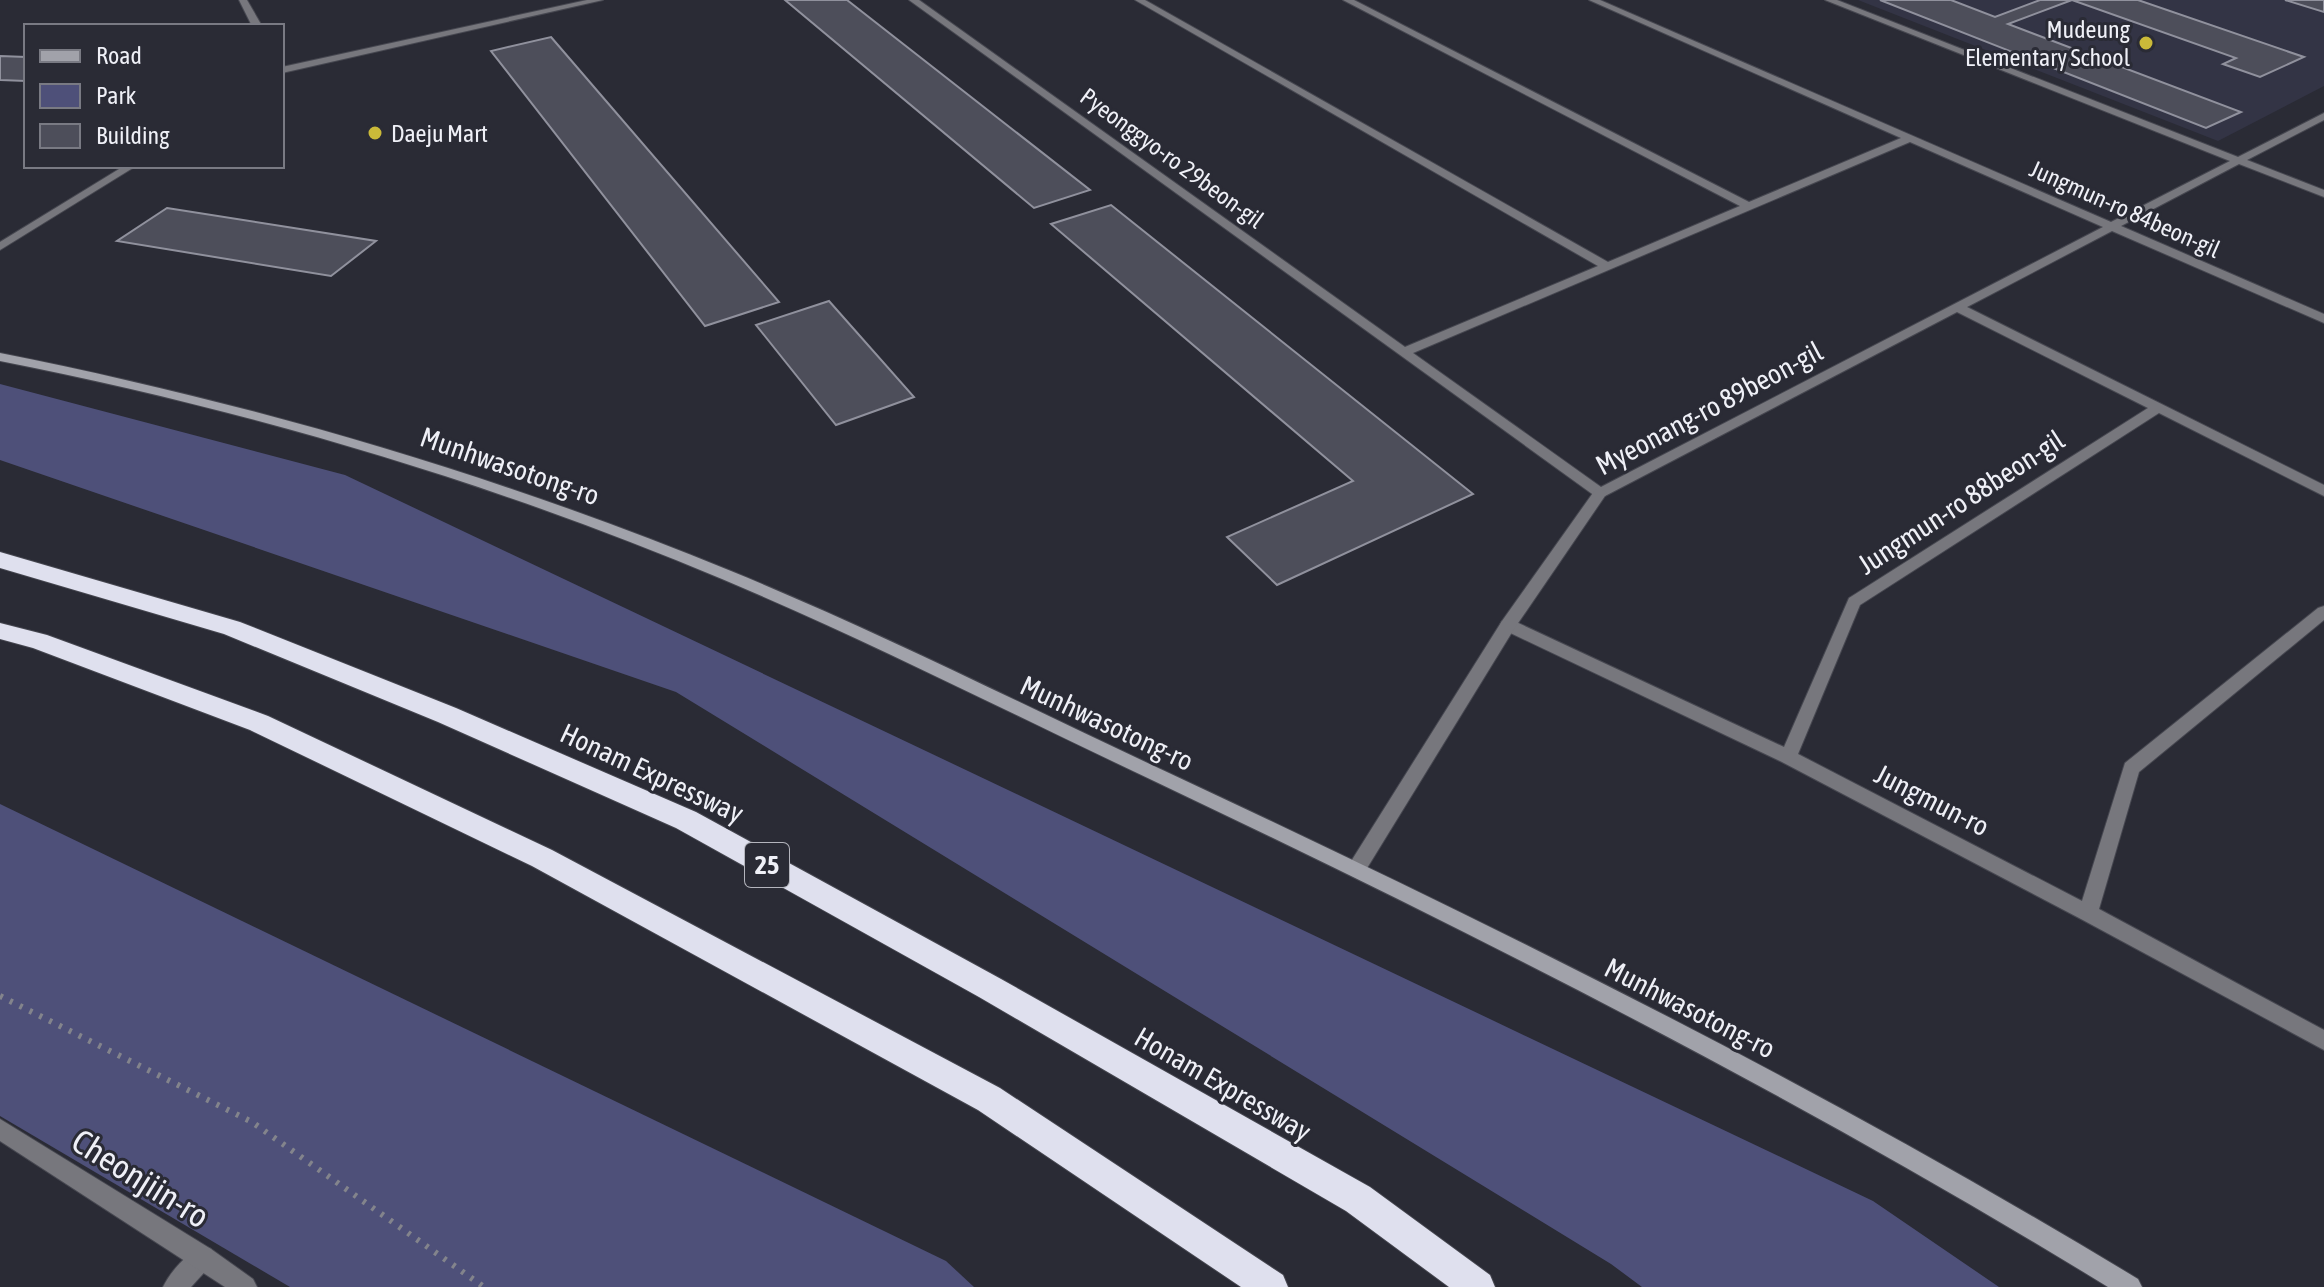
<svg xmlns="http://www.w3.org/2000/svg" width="2324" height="1287" font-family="'Asap Condensed',sans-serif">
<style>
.built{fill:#333445}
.green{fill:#4e5079}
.building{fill:#4d4e5a;stroke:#90919d;stroke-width:2}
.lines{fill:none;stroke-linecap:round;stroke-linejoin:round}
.lane-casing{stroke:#464750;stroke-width:2}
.street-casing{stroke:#464750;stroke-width:2}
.secondary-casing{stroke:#464750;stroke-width:2}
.highway-casing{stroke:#464750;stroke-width:2}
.path{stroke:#83848c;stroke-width:6;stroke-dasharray:3 8;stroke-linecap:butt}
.lane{fill:#77777d;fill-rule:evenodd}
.street{fill:#77777d;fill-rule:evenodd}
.secondary{fill:#a1a2aa;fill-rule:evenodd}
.highway{fill:#dfe0ee;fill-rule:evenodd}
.poi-dot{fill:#cbba39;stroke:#2a2b35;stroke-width:3}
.labels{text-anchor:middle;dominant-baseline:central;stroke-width:6;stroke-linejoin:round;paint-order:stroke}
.far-poi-label{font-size:24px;fill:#eff0f7;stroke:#2a2b35;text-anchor:end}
.far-street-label{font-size:24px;fill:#eff0f7;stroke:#2a2b35}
.shield{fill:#2a2b35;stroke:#b4b5bd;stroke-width:2}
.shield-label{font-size:26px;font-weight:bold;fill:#eff0f7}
.street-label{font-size:28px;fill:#eff0f7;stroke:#2a2b35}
.near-street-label{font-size:34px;fill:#eff0f7;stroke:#2a2b35}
</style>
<rect width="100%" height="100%" fill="#2a2b35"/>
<path class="built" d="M1858,0H2324V86L2218,141Z"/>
<g class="green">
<path d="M0,384L345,475L1873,1201L1999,1287H1642L1611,1264L676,692L0,460Z"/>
<path d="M0,804L946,1261L974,1287H290L0,1116Z"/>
</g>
<g class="building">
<path d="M785,0H847L1090,190L1034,208Z"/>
<path d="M1880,0H1951L1995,17L2040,0H2072L2008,24L2241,112L2206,128Z"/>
<path d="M2072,0H2138L2304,57L2260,77L2223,64L2236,58Z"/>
<path d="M2285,0H2324V12Z"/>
<path d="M551,37L779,302L705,326L491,51Z"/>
<path d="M0,56L26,57V81L0,80Z"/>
<path d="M1111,205L1473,494L1277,585L1227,537L1353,481L1051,224Z"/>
<path d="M167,208L376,241L331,276L117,241Z"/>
<path d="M829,301L914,397L836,425L756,325Z"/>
</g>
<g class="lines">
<g class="lane-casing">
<g id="lane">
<path d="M239,0H247L262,26H252Z"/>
<path d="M909,0H919L1405,347L1598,266L1135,0H1145L1608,262L1740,206L1343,0H1354L1749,202L1901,138L1589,0H1600L2111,222L2230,161L1825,0H1837L2238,157L2324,113V120L2247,160L2324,190V197L2239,164L2121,226L2324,314V323L2112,231L1967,307L2324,485V496L2159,413L1860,605L1798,754L2082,901L2125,763L2318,608L2324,606V620L2139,772L2099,909L2324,1030V1050L2081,919L1782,762L1502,629L1500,625L1502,621H1514L1784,747L1849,598L2148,408L1957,312L1605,496H1595ZM1910,142L2103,227L1601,487L1413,353Z"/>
<path d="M203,1246L211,1249L214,1257L211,1265L191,1287H163C170,1272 188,1252 203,1246Z"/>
</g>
</g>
<g class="street-casing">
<g id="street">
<path d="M587,0H603L282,73V67Z"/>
<path d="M124,166H136L0,250V242Z"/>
<path d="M1600,488L1607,493L1514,629L1364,873L1357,876L1350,873L1348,868L1350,863L1502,621L1595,490Z"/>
<path d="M0,1119L211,1249L253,1279L257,1287H225L0,1141Z"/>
</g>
</g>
<g class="secondary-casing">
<path id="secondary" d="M0,353C251,403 495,474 731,571C880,632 1023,705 1169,773C1501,928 1825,1089 2138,1279L2142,1287H2108C1800,1098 1480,936 1154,781C1010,713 869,641 722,579C489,481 248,410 0,361Z"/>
</g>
<g class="highway-casing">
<g id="highway">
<path d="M0,552L240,622L456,708L696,812L1001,979L1370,1187L1490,1275L1495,1287H1449L1346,1211L979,997L676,828L438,722L224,634L0,568Z"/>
<path d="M0,623L47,635L268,716L552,850L1000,1088L1283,1275L1288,1287H1241L978,1110L532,866L250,730L33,648L0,639Z"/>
</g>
</g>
<path class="path" d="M0,996L252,1122L484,1287"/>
<use href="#lane" class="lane"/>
<use href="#street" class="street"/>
<use href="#secondary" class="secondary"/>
<use href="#highway" class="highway"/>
</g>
<g class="poi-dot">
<circle cx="2146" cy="43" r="8"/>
<circle cx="375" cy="133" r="8"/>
</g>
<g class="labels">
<g class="far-poi-label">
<text x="2130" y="29">Mudeung<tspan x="2130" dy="28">Elementary School</tspan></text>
<text x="391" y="133" text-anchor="start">Daeju Mart</text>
</g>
<g class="far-street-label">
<text transform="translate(1172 158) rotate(36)">Pyeonggyo-ro 29beon-gil</text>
<text transform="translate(2125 209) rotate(24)">Jungmun-ro 84beon-gil</text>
</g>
<rect class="shield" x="745" y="843" width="44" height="44" rx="6"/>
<g class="shield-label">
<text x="767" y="865">25</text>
</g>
<g class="street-label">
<text transform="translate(1709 408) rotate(-28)">Myeonang-ro 89beon-gil</text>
<text transform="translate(510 466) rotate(19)">Munhwasotong-ro</text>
<text transform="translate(1961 502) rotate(-33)">Jungmun-ro 88beon-gil</text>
<text transform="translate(1107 723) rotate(25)">Munhwasotong-ro</text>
<text transform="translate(652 773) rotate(25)">Honam Expressway</text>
<text transform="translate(1932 800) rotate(27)">Jungmun-ro</text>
<text transform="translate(1690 1008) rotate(27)">Munhwasotong-ro</text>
<text transform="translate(1223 1084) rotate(30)">Honam Expressway</text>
</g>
<g class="near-street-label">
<text transform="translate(141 1178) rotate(32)">Cheonjiin-ro</text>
</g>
</g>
<rect x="24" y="24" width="260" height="144" fill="#2a2b35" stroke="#797a83" stroke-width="2"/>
<rect x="40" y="50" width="40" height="12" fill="#a1a2aa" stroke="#797a83" stroke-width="2"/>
<text x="96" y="64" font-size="24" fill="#eff0f7">Road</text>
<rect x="40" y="84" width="40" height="24" fill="#4e5079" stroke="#797a83" stroke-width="2"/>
<text x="96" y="104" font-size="24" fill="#eff0f7">Park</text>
<rect x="40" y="124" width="40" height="24" fill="#4d4e5a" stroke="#797a83" stroke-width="2"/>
<text x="96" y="144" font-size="24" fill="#eff0f7">Building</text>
</svg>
